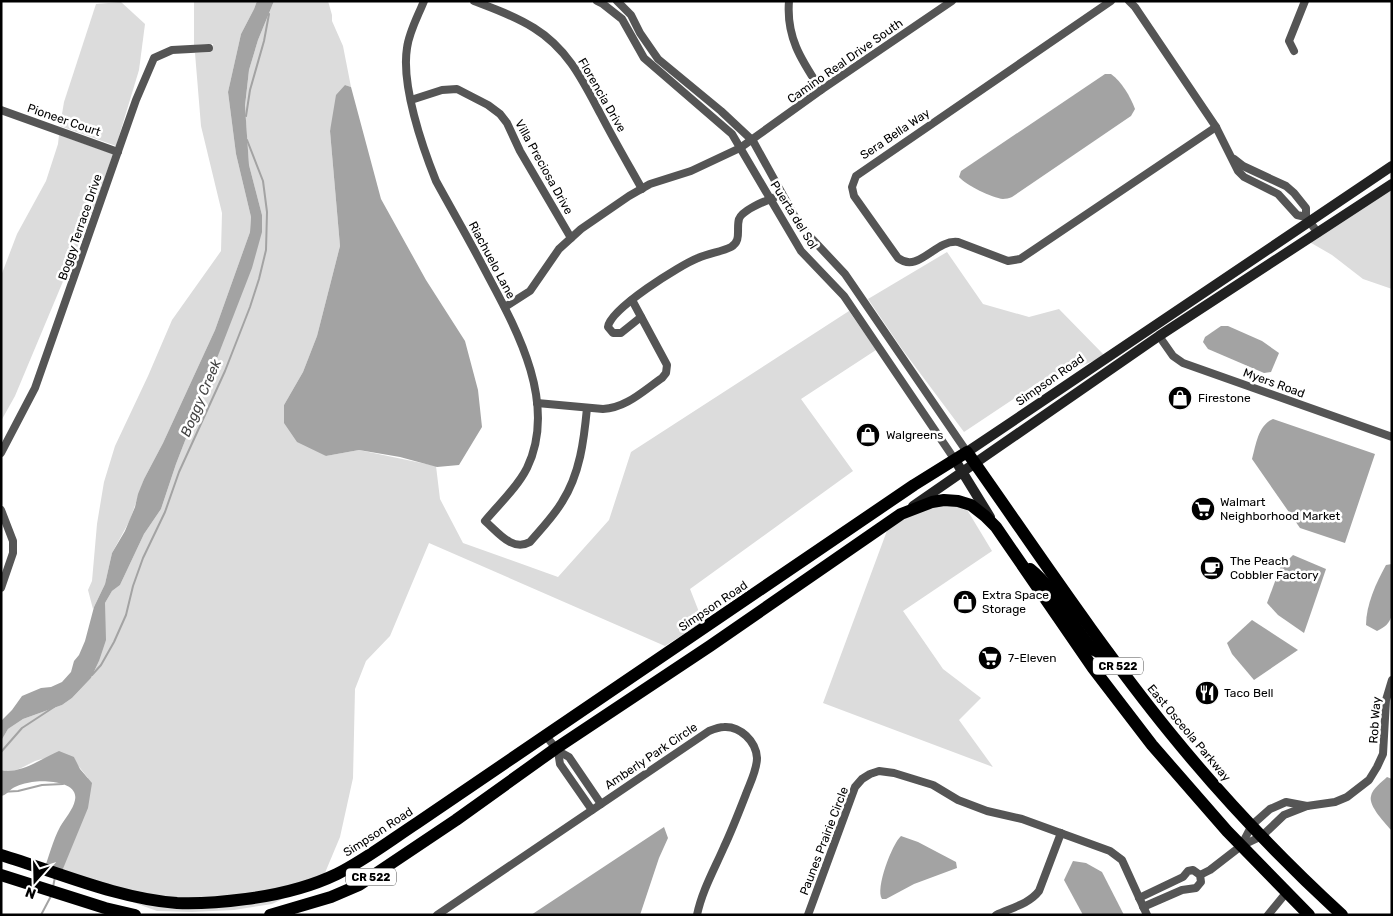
<svg xmlns="http://www.w3.org/2000/svg" width="1393" height="916" font-family="Rubik,sans-serif">
<style>
.green{fill:#dcdcdc}
.water{fill:#a3a3a3}
.lines{fill:none;stroke-linecap:round;stroke-linejoin:round}
.stream{stroke:#a3a3a3;stroke-width:2}
.street{stroke:#555;stroke-width:8}
.secondary{stroke:#222;stroke-width:10}
.primary{stroke:#000;stroke-width:12}
.labels{text-anchor:middle;dominant-baseline:central;stroke-width:5;stroke-linejoin:round;paint-order:stroke}
.shield{fill:#fff;stroke:#4c4c4c;stroke-width:1}
.shield-label{font-size:11px;font-weight:bold;fill:#000}
.street-label{font-size:12px;fill:#000;stroke:#fff}
.poi-label{font-size:12px;fill:#000;stroke:#fff;text-anchor:start}
.water-label{font-size:14px;font-style:italic;fill:#444;stroke:#fff}
</style>
<rect width="100%" height="100%" fill="#fff"/>
<g class="green">
<path d="M194,1H257L254,9L241,34L228,92L236,154L251,217L250,232L215,330L163,443L144,479L130,520L112,553L105,584L93,609L88,590L92,581L97,524L104,482L115,446L148,376L172,320L221,251L222,213L201,126L195,53L212,52L213,44L194,45Z"/>
<path d="M274,1H328L332,15V21L343,46L351,87L345,85L330,131L340,246L317,336L303,372L284,405L326,456L359,450L436,466L440,499L463,543L558,577L609,520L631,452L849,311L876,350L801,399L853,471L690,589L703,622L665,646L429,543L390,636L366,661L355,689L353,778L340,837L322,880L272,904L234,910L192,912L157,911L60,876L66,859L88,778L76,763L74,757C64,758 52,757 42,759C27,762 18,775 1,770V741L8,729L23,719L62,705L72,698L91,678L99,661L105,603L112,591L120,585L144,534L161,509L176,464L217,358L262,215L249,165L245,107L249,70L258,40Z"/>
<path d="M121,2L145,24L139,70L116,146L60,126L64,102L96,4Z"/>
<path d="M59,135L113,154L95,205L15,396L1,421V276L17,234L46,181L58,144Z"/>
<path d="M1392,187V289L1363,279L1332,255L1306,240Z"/>
<path d="M947,252L983,304L1029,317L1059,309L1104,355L1096,360L1039,382L964,432L902,349L868,299Z"/>
<path d="M944,505L966,508L992,551L903,611L943,669L981,698L959,720L993,767L823,703L888,528L911,512Z"/>
</g>
<g class="water">
<path d="M257,1H274L258,40L249,70L245,106L249,165L262,215V232L252,268L176,464L161,509L144,534L120,585L112,591L105,603L106,640L99,661L91,678L72,698L62,705L23,719L8,729L1,741V721L12,710L22,696L41,688L51,687L62,682L71,672L74,661L79,655L85,641L94,607L105,584L112,553L125,531L135,507L138,494L144,479L163,443L215,330L250,232L251,217L236,154L228,92L241,34L254,9Z"/>
<path d="M1105,74H1111C1122,82 1130,96 1135,109L1131,116L1012,197C1010,198 1005,199 1003,199C992,198 966,185 959,177L961,171Z"/>
<path d="M345,85L351,87L381,199L426,280L465,341L478,390L482,427L459,465L437,467L400,457L359,450L326,456L297,442L284,423V405L303,372L317,336L340,246L330,131L336,95Z"/>
<path d="M1221,326H1228L1262,341L1279,353L1271,372L1264,373L1208,349L1203,342L1205,337Z"/>
<path d="M1273,419L1375,454L1345,543L1300,528L1252,459C1256,445 1258,425 1273,419Z"/>
<path d="M1293,555L1326,569L1304,633L1278,615L1267,603L1280,568Z"/>
<path d="M1392,564V615C1389,624 1385,627 1377,631L1366,625C1366,605 1376,583 1386,565Z"/>
<path d="M1252,620L1298,650L1254,680L1232,654L1227,643Z"/>
<path d="M59,751L74,757L80,769L92,783L88,808L60,876L44,870C49,856 53,840 60,827C65,818 73,810 75,800C79,781 44,780 32,782C26,783 18,785 13,788C8,791 7,795 1,796V770C19,775 43,758 59,751Z"/>
<path d="M1387,777L1392,779V831C1386,824 1368,806 1371,796C1372,789 1382,782 1387,777Z"/>
<path d="M664,827L668,838L659,858L640,915H531Z"/>
<path d="M901,836L918,842L956,862L957,868L914,884L886,899H882C875,889 892,844 901,836Z"/>
<path d="M1073,861L1086,863L1102,872L1124,915H1083L1064,880Z"/>
</g>
<g class="lines">
<g class="stream">
<path d="M246,116L250,90L264,41L269,14"/>
<path d="M92,675L101,665L114,642L126,615L133,586L143,558L165,512L179,472L225,371L250,307L259,279L266,250L267,212L263,181L247,140"/>
<path d="M1,752L22,728L54,707"/>
<path d="M1,792L18,791L42,785L63,784"/>
<path d="M53,887L55,877"/>
<path d="M41,915L51,896"/>
</g>
<g class="street">
<path d="M424,1C418,16 409,32 407,48C401,85 422,146 436,181C453,212 471,243 487,274C517,330 558,404 527,468C517,488 499,504 485,521C498,532 512,552 530,542C541,529 553,517 562,502C580,474 584,440 587,408"/>
<path d="M474,1C495,9 515,16 534,28C568,49 583,81 601,115C614,140 628,164 642,189"/>
<path d="M597,1L603,4L622,19L644,58L732,134L801,251L844,296L955,460"/>
<path d="M617,1L631,15L640,33L658,59L721,111L753,141L800,226L845,274L967,452"/>
<path d="M789,1C786,38 802,61 821,90"/>
<path d="M1111,1L856,176L852,187L854,196L898,258C919,274 935,239 958,242L1008,261L1020,259L1216,127"/>
<path d="M1129,1L1135,7L1216,127L1238,171L1244,177L1278,194L1297,215L1306,217"/>
<path d="M1294,51L1289,41L1305,1"/>
<path d="M411,100L442,90L457,89L488,105L500,114L507,123L520,151L571,238"/>
<path d="M1,110L118,152"/>
<path d="M1234,159L1243,166L1286,186L1294,193L1306,208V217L1318,233"/>
<path d="M505,307L530,291L559,249L581,229L629,196L650,184L691,171L740,148L821,90L952,1"/>
<path d="M641,317L621,333H613L608,327C610,309 680,265 698,258C709,253 721,252 731,247C742,241 736,229 739,219C743,208 772,199 782,194"/>
<path d="M1159,336L1173,356L1183,363L1392,437"/>
<path d="M537,403L603,409C626,408 643,391 662,378L666,373L667,365L632,300"/>
<path d="M1,453L35,388L136,100L154,58L172,50L209,48"/>
<path d="M1,510L13,541V553L1,588"/>
<path d="M546,736L558,751L569,757L601,804"/>
<path d="M558,751L560,764L592,810"/>
<path d="M1241,846L1252,825L1270,809L1286,802L1307,806"/>
<path d="M1200,875L1210,870L1241,846L1262,836L1284,815L1307,806L1335,802L1347,797L1369,780L1377,767L1383,754L1386,700L1392,680"/>
<path d="M1139,898L1183,877L1188,871L1193,870L1200,875L1201,882L1196,888L1182,890L1143,907"/>
<path d="M437,915L709,731C714,729 719,727 724,727C740,726 756,741 757,758C757,770 750,783 746,794C739,812 732,830 724,847C714,870 702,891 697,915"/>
<path d="M808,915L855,787L862,779L870,774L879,771L894,773L933,785L958,800L987,811L1022,819L1110,851L1122,860L1147,915"/>
<path d="M996,915C1011,908 1029,904 1039,891L1061,833"/>
<path d="M1268,915L1286,893"/>
</g>
<g class="secondary">
<path d="M967,452L1392,166"/>
<path d="M955,460L990,517"/>
<path d="M913,506L1159,336L1392,184"/>
</g>
<g class="primary">
<path d="M1030,569C1057,591 1070,623 1092,649L1098,652L1109,654"/>
<path d="M1,855C57,872 119,899 177,903C200,904 223,902 246,899C277,895 308,888 337,874C365,860 391,840 417,823L914,485L967,452C1034,547 1098,644 1171,734C1223,798 1281,859 1342,915"/>
<path d="M1,875L105,908L135,915"/>
<path d="M270,915L331,897L359,885L456,820L555,749L710,646L901,514L932,502L944,500L958,501L971,505L985,516L996,527L1093,668L1152,745L1227,831L1309,915"/>
</g>
</g>
<defs>
<g id="shop-disc" transform="scale(1.25)"><circle r="9.5" fill="#000" stroke="#fff"/><path d="M-5-2.5h2.3a2.7 3.5 0 0 1 5.4 0H5L5.5 6h-11ZM-1.5-2.5h3a1.5 2.3 0 0 0-3 0Z" fill="#fff"/></g>
<g id="supermarket-disc" transform="scale(1.25)"><circle r="9.5" fill="#000" stroke="#fff"/><path d="M-6-5.5h2.5l.6 2H6L4.5 2H-2.5L-4.4-4H-6ZM-1.5 3.2a1.3 1.3 0 1 0 .1 0ZM3 3.2a1.3 1.3 0 1 0 .1 0Z" fill="#fff"/></g>
<g id="cafe-disc" transform="scale(1.25)"><circle r="9.5" fill="#000" stroke="#fff"/><path d="M-5.5-4.5H6V0H3Q3 3.5 0 3.5H-2.5Q-5.5 3.5-5.5 0ZM3-3.2v2h1.7v-2ZM-6 4.5H4V6H-6Z" fill="#fff"/></g>
<g id="restaurant-disc" transform="scale(1.25)"><circle r="9.5" fill="#000" stroke="#fff"/><path d="M-5-6h1v4h1v-4h1v4h1v-4h1v5L-1.5 .5V6h-2V.5L-5-1ZM5-6V6H3V1.5H1.5Q1.5-4 5-6Z" fill="#fff"/></g>
</defs>
<g fill-rule="evenodd">
<use href="#shop-disc" x="1180" y="398"/>
<use href="#shop-disc" x="868" y="435"/>
<use href="#supermarket-disc" x="1203" y="509"/>
<use href="#cafe-disc" x="1212" y="568"/>
<use href="#shop-disc" x="965" y="602"/>
<use href="#supermarket-disc" x="990" y="658"/>
<use href="#restaurant-disc" x="1207" y="693"/>
</g>
<g class="labels">
<g class="shield">
<rect x="1093" y="657.5" width="50" height="17" rx="4"/>
<rect x="346" y="868.5" width="50" height="17" rx="4"/>
</g>
<g class="shield-label">
<text x="1118" y="666">CR 522</text>
<text x="371" y="877">CR 522</text>
</g>
<g class="street-label">
<text transform="translate(845 61) rotate(-35)">Camino Real Drive South</text>
<text transform="translate(602 95) rotate(60)">Florencia Drive</text>
<text transform="translate(64 120) rotate(19)">Pioneer Court</text>
<text transform="translate(895 134) rotate(-34)">Sera Bella Way</text>
<text transform="translate(544 167) rotate(61)">Villa Preciosa Drive</text>
<text transform="translate(794 215) rotate(58)">Puerta del Sol</text>
<text transform="translate(80 227) rotate(-71)">Boggy Terrace Drive</text>
<text transform="translate(492 260) rotate(62)">Riachuelo Lane</text>
<text transform="translate(1050 380) rotate(-35)">Simpson Road</text>
<text transform="translate(1274 383) rotate(20)">Myers Road</text>
<text transform="translate(713 606) rotate(-34)">Simpson Road</text>
<text transform="translate(1375 720) rotate(-86)">Rob Way</text>
<text transform="translate(1189 733) rotate(50)">East Osceola Parkway</text>
<text transform="translate(651 756) rotate(-34)">Amberly Park Circle</text>
<text transform="translate(378 832) rotate(-33)">Simpson Road</text>
<text transform="translate(824 841) rotate(-69)">Paunes Prairie Circle</text>
</g>
<g class="poi-label">
<text x="1198" y="398">Firestone</text>
<text x="886" y="435">Walgreens</text>
<text x="1220" y="502">Walmart<tspan x="1220" dy="14">Neighborhood Market</tspan></text>
<text x="1230" y="561">The Peach<tspan x="1230" dy="14">Cobbler Factory</tspan></text>
<text x="982" y="595">Extra Space<tspan x="982" dy="14">Storage</tspan></text>
<text x="1008" y="658">7-Eleven</text>
<text x="1224" y="693">Taco Bell</text>
</g>
<g class="water-label">
<text transform="translate(201 398) rotate(-67)">Boggy Creek</text>
</g>
</g>
<rect width="1393" height="916" fill="none" stroke="#000000" stroke-width="5"/>
<g transform="translate(35 881) rotate(200)" stroke="#ffffff" stroke-width="4" paint-order="stroke">
<path d="M0-4L9 19L0 12L-9 19Z" fill="#000000"/>
<text y="-8" font-size="14" font-weight="bold" text-anchor="middle" fill="#000000">N</text>
</g>
</svg>
